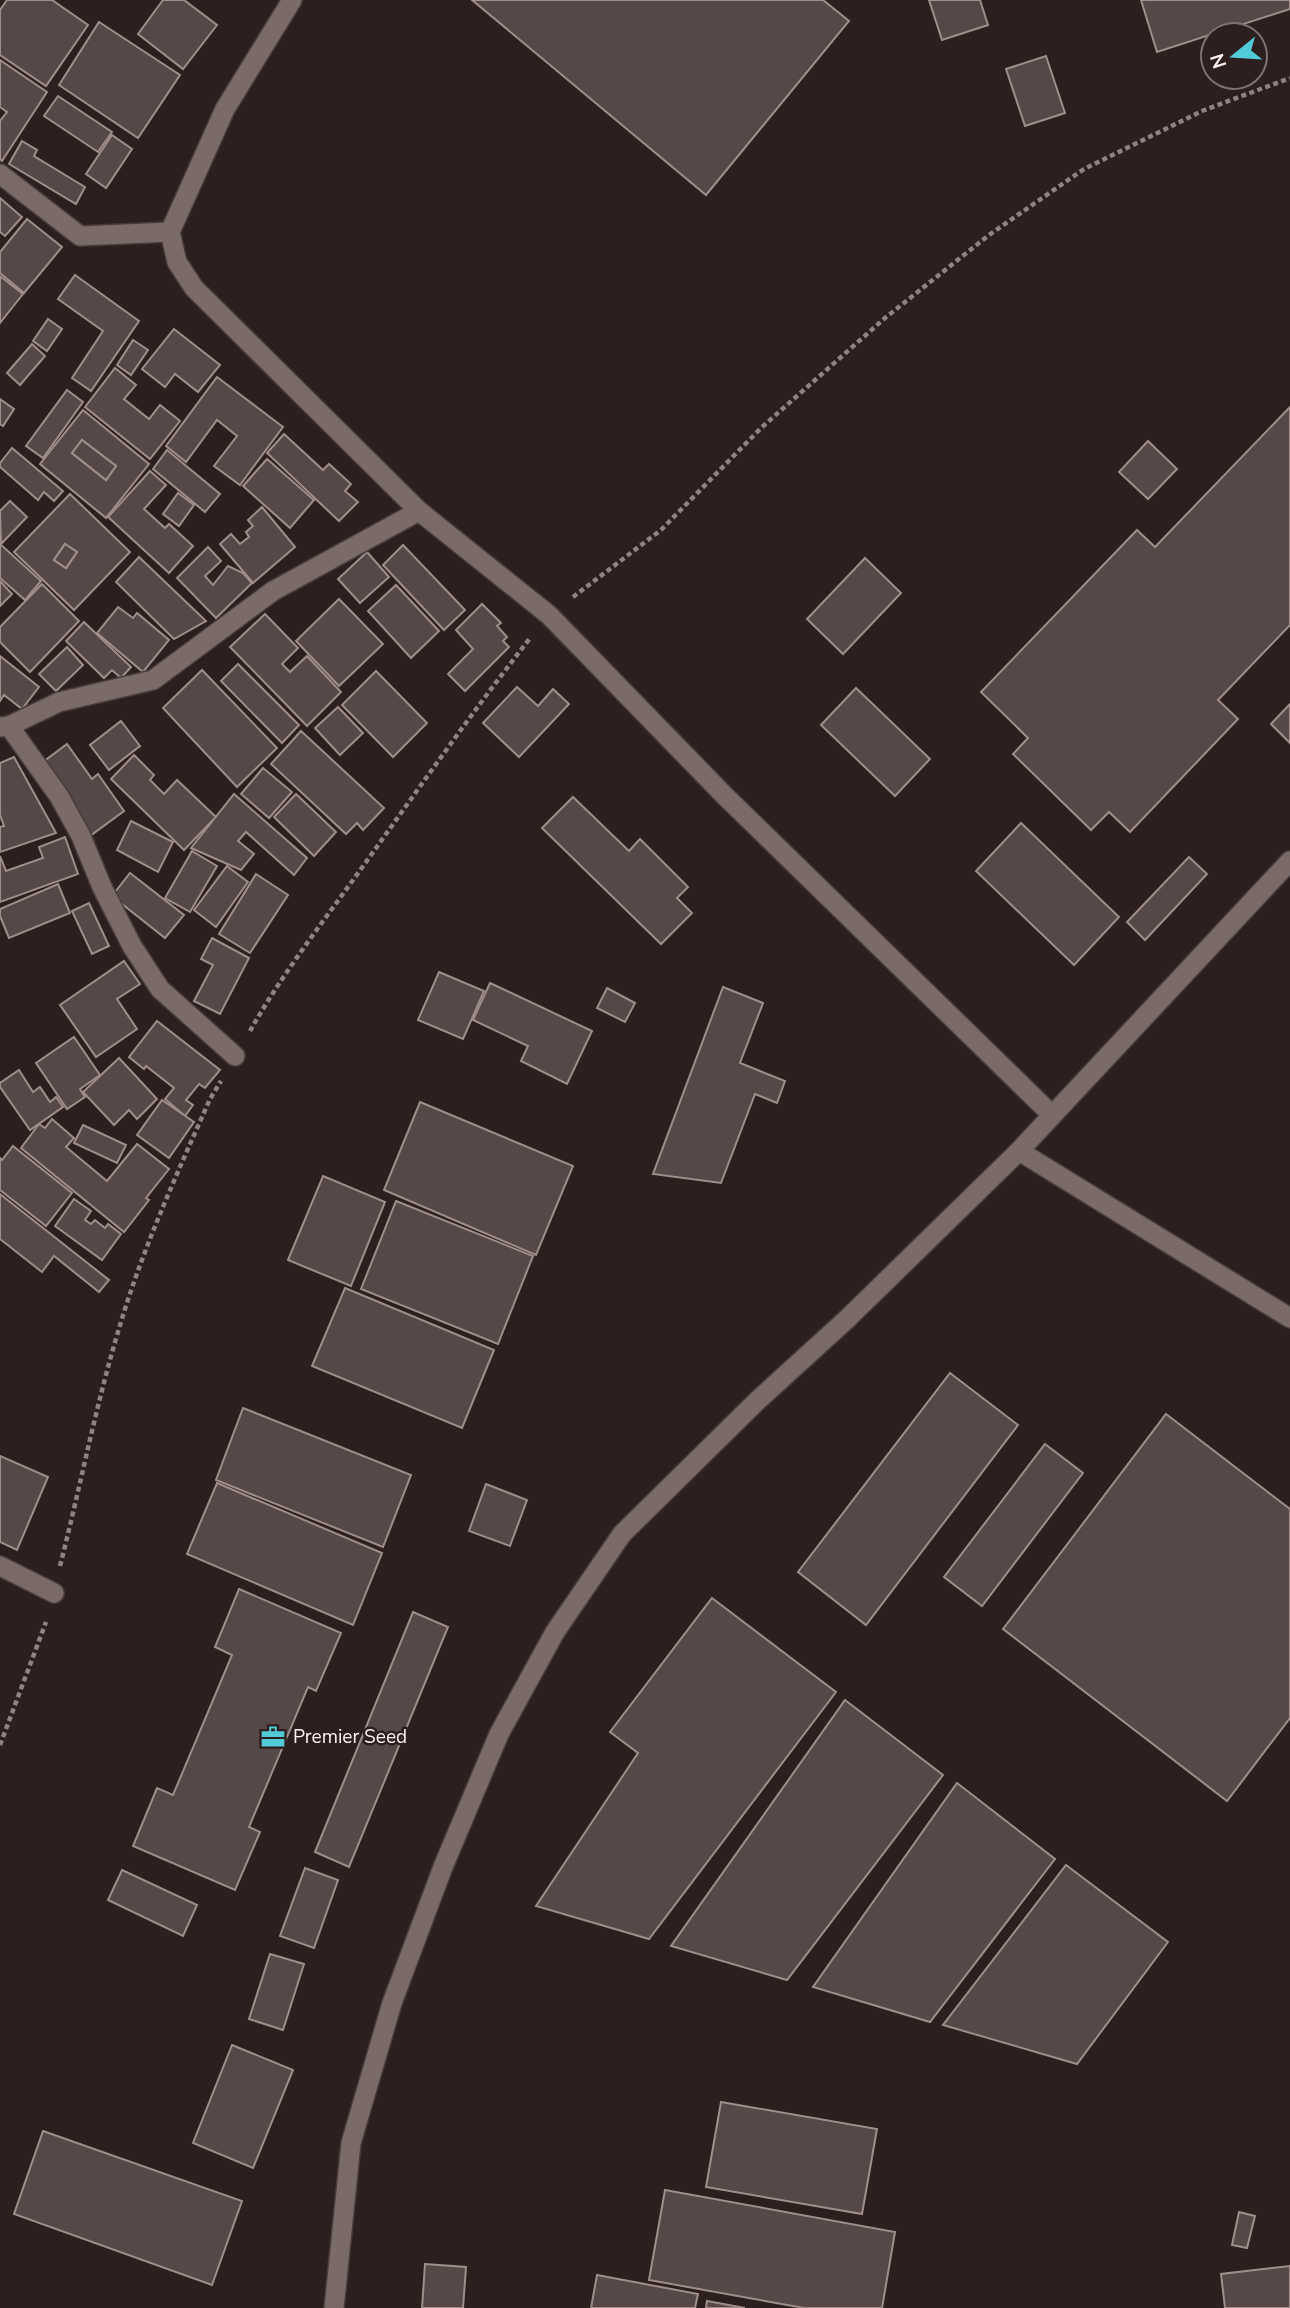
<svg xmlns="http://www.w3.org/2000/svg" width="1290" height="2308" font-family="'Nunito Sans',sans-serif">
<style>
.building{fill:#564847;stroke:#9e8e8c;stroke-width:2;fill-rule:evenodd}
.lines{fill:none;stroke-linecap:round;stroke-linejoin:round}
.minor-casing{stroke:#473c3b;stroke-width:22}
.path{stroke:#8f8483;stroke-width:4.5;stroke-dasharray:5 3.5;stroke-linecap:butt}
.minor{stroke:#7a6b69;stroke-width:19}
.labels{text-anchor:middle;dominant-baseline:central;stroke-width:5;stroke-linejoin:round;paint-order:stroke}
.poi-label{font-size:19px;fill:#fbf2f1;stroke:#2c1f1e;text-anchor:start}
</style>
<rect width="100%" height="100%" fill="#2c1f1e"/>
<g class="building">
<path d="M7,0H52L88,25L46,86L0,55V10Z"/>
<path d="M163,0H184L217,25L183,69L138,34Z"/>
<path d="M472,0H823L849,21L706,195Z"/>
<path d="M929,0H980L988,25L942,40Z"/>
<path d="M1141,0H1290V9L1157,52Z"/>
<path d="M99,22L180,75L138,138L59,85Z"/>
<path d="M1046,56L1065,113L1025,126L1006,69Z"/>
<path d="M0,60L47,92L2,161L0,159V121L7,112L0,107Z"/>
<path d="M58,96L112,132L98,152L44,116Z"/>
<path d="M112,135L132,149L106,188L86,174Z"/>
<path d="M22,141L37,150L34,156L85,187L76,204L9,164Z"/>
<path d="M0,198L22,217L5,236L0,232Z"/>
<path d="M27,219L62,247L24,293L0,273V252Z"/>
<path d="M75,275L139,321L91,391L72,378L103,331L58,299Z"/>
<path d="M0,276L23,294L0,323Z"/>
<path d="M48,319L62,329L47,351L33,341Z"/>
<path d="M174,329L220,365L198,392L175,374L165,387L142,369Z"/>
<path d="M133,340L148,350L131,375L117,365Z"/>
<path d="M32,344L45,356L20,385L7,373Z"/>
<path d="M115,368L136,385L124,399L149,419L160,405L180,421L150,459L85,407Z"/>
<path d="M217,377L283,427L240,485L214,466L237,436L217,420L186,462L166,446Z"/>
<path d="M67,390L83,402L43,458L26,446Z"/>
<path d="M0,399L14,409L3,426L0,424Z"/>
<path d="M1290,407V625L1218,700L1238,719L1130,832L1109,812L1091,830L1013,754L1028,738L981,692L1137,530L1155,547Z"/>
<path d="M83,410L149,464L106,518L40,464ZM82,440L116,466L106,480L72,453Z"/>
<path d="M284,434L323,470L329,464L351,484L345,491L358,502L339,521L267,453Z"/>
<path d="M82,440L116,466L106,480L72,453Z"/>
<path d="M1148,441L1177,469L1148,499L1119,472Z"/>
<path d="M12,448L63,491L54,501L44,492L38,500L0,467V463Z"/>
<path d="M167,450L220,494L205,512L153,469Z"/>
<path d="M267,459L314,500L290,528L243,486Z"/>
<path d="M150,471L166,485L144,509L165,528L169,524L193,546L169,573L108,517Z"/>
<path d="M178,493L194,505L179,526L163,514Z"/>
<path d="M70,494L130,552L74,610L14,552ZM65,544L77,552L66,568L54,560Z"/>
<path d="M10,501L27,517L1,544L0,511Z"/>
<path d="M262,507L295,547L253,583L220,544L231,534L240,544L249,537L246,532L253,526L248,520Z"/>
<path d="M0,544L41,581L25,600L0,578Z"/>
<path d="M65,544L77,552L66,568L54,560Z"/>
<path d="M403,545L465,610L444,630L383,565Z"/>
<path d="M208,547L221,561L205,576L213,585L228,566L243,573L252,583L216,618L177,578Z"/>
<path d="M367,552L389,577L360,603L338,579Z"/>
<path d="M139,557L206,621L174,639L116,582Z"/>
<path d="M865,558L901,593L843,654L807,619Z"/>
<path d="M0,581L12,594L0,606Z"/>
<path d="M42,584L79,621L30,672L0,642V627Z"/>
<path d="M396,585L439,631L411,658L368,611Z"/>
<path d="M339,599L383,644L339,686L296,641Z"/>
<path d="M482,604L501,623L497,626L507,637L503,641L509,647L465,691L448,674L473,649L456,630Z"/>
<path d="M118,607L133,618L137,613L169,640L143,672L97,633Z"/>
<path d="M265,614L298,648L282,664L290,672L307,656L341,692L307,726L230,647Z"/>
<path d="M84,622L131,667L121,678L112,670L104,678L66,641Z"/>
<path d="M67,647L83,665L56,691L39,674Z"/>
<path d="M0,656L39,687L22,709L4,695L0,701Z"/>
<path d="M238,664L299,725L282,743L221,681Z"/>
<path d="M202,670L277,748L237,787L163,708Z"/>
<path d="M376,671L427,723L393,757L342,705Z"/>
<path d="M517,687L538,706L553,689L569,704L519,757L483,723Z"/>
<path d="M856,688L930,759L895,796L821,725Z"/>
<path d="M1290,704V743L1271,724Z"/>
<path d="M338,707L363,733L340,755L315,728Z"/>
<path d="M121,721L140,746L109,770L90,745Z"/>
<path d="M301,731L384,808L363,830L357,823L346,834L271,764Z"/>
<path d="M67,744L92,779L98,774L124,811L90,836L39,765Z"/>
<path d="M134,755L154,775L150,780L164,794L177,780L216,817L184,850L111,779Z"/>
<path d="M14,757L56,833L0,852V827L4,826L0,815V763Z"/>
<path d="M263,768L292,792L269,818L241,794Z"/>
<path d="M234,794L307,858L294,875L246,832L238,841L254,854L241,870L191,848Z"/>
<path d="M296,794L336,832L314,856L274,817Z"/>
<path d="M573,797L629,851L640,839L688,887L677,898L692,913L661,944L542,828Z"/>
<path d="M131,821L173,842L158,872L117,850Z"/>
<path d="M1021,823L1119,917L1074,965L976,871Z"/>
<path d="M65,837L78,874L0,902V856L6,871L43,858L39,847Z"/>
<path d="M192,851L217,866L190,912L165,898Z"/>
<path d="M1189,857L1207,874L1145,940L1127,922Z"/>
<path d="M227,866L248,882L216,927L194,910Z"/>
<path d="M130,873L184,915L165,938L112,896Z"/>
<path d="M256,874L288,895L250,953L219,934Z"/>
<path d="M58,884L70,913L9,938L0,916V909Z"/>
<path d="M89,903L109,946L92,954L72,911Z"/>
<path d="M212,938L249,958L220,1014L194,1001L213,965L201,959Z"/>
<path d="M124,961L140,984L117,999L137,1029L96,1057L60,1005Z"/>
<path d="M439,972L484,991L463,1039L418,1020Z"/>
<path d="M490,983L592,1031L567,1084L521,1061L528,1046L473,1020Z"/>
<path d="M723,987L763,1003L740,1063L785,1081L777,1103L755,1094L721,1183L653,1174Z"/>
<path d="M607,988L635,1003L625,1022L597,1008Z"/>
<path d="M157,1021L220,1070L205,1088L199,1084L186,1100L193,1105L185,1116L165,1099L174,1088L146,1066L144,1069L129,1057Z"/>
<path d="M74,1037L100,1075L80,1089L85,1097L67,1109L36,1063Z"/>
<path d="M119,1058L157,1099L137,1119L129,1110L114,1125L83,1092Z"/>
<path d="M19,1070L33,1092L40,1087L50,1102L56,1097L63,1107L30,1130L0,1087V1083Z"/>
<path d="M162,1100L194,1122L169,1158L137,1135Z"/>
<path d="M420,1102L573,1166L536,1255L384,1190Z"/>
<path d="M52,1119L74,1138L66,1147L107,1181L137,1144L169,1169L146,1198L149,1200L124,1232L21,1148L39,1124L45,1128Z"/>
<path d="M83,1125L126,1145L117,1163L74,1143Z"/>
<path d="M13,1146L72,1193L46,1226L0,1190V1158L2,1160Z"/>
<path d="M323,1176L385,1202L351,1286L288,1260Z"/>
<path d="M0,1194L109,1280L99,1292L54,1256L42,1272L0,1239Z"/>
<path d="M74,1199L91,1211L85,1220L91,1224L95,1220L105,1228L108,1224L121,1234L102,1260L55,1226Z"/>
<path d="M396,1201L533,1256L498,1344L361,1289Z"/>
<path d="M345,1288L494,1350L462,1428L312,1366Z"/>
<path d="M950,1373L1018,1425L866,1625L798,1572Z"/>
<path d="M243,1408L411,1475L383,1547L216,1480Z"/>
<path d="M1166,1414L1290,1509V1718L1227,1801L1003,1629Z"/>
<path d="M1045,1444L1083,1473L982,1606L944,1577Z"/>
<path d="M0,1456L48,1477L17,1550L0,1542Z"/>
<path d="M217,1483L382,1553L353,1625L187,1554Z"/>
<path d="M486,1484L527,1500L510,1546L469,1531Z"/>
<path d="M239,1589L341,1633L316,1691L308,1687L249,1827L260,1832L235,1890L133,1846L157,1788L173,1795L232,1655L215,1647Z"/>
<path d="M712,1598L836,1692L649,1939L536,1906L638,1753L610,1732Z"/>
<path d="M413,1612L448,1627L349,1867L315,1852Z"/>
<path d="M845,1700L943,1775L787,1980L671,1946Z"/>
<path d="M957,1783L1055,1859L930,2022L813,1987Z"/>
<path d="M1066,1865L1168,1942L1077,2064L943,2025Z"/>
<path d="M305,1868L338,1880L314,1948L280,1936Z"/>
<path d="M122,1870L197,1905L183,1936L108,1900Z"/>
<path d="M270,1954L304,1964L283,2030L249,2019Z"/>
<path d="M232,2045L293,2070L253,2168L193,2143Z"/>
<path d="M721,2102L877,2129L862,2214L706,2187Z"/>
<path d="M43,2131L242,2201L212,2285L14,2214Z"/>
<path d="M665,2190L895,2232L882,2308H804L649,2280Z"/>
<path d="M1239,2212L1255,2216L1247,2248L1232,2245Z"/>
<path d="M425,2264L466,2267L463,2308H422Z"/>
<path d="M1290,2266V2308H1225L1221,2274Z"/>
<path d="M597,2275L698,2294L695,2308H591Z"/>
<path d="M707,2301L745,2308H706Z"/>
</g>
<g class="lines">
<g class="minor-casing">
<g id="minor">
<path d="M292,0L225,109L170,232L177,262L194,288L419,511L549,615L724,795L1051,1114"/>
<path d="M0,174L80,236L170,232"/>
<path d="M9,726L59,796L81,836L102,887L132,946L160,989L235,1056"/>
<path d="M0,727L9,726L59,702L153,680L273,591L419,511"/>
<path d="M1019,1151L1290,1318"/>
<path d="M0,1566L54,1593"/>
<path d="M334,2308L351,2143L392,2003L443,1867L499,1734L555,1632L622,1534L757,1401L847,1319L1019,1151L1290,861"/>
</g>
</g>
<g class="path">
<path d="M573,597L661,530L761,428L885,318L989,235L1084,169L1202,111L1290,78"/>
<path d="M250,1031C282,974 323,922 361,869C417,791 472,712 531,637"/>
<path d="M60,1566C80,1488 95,1409 118,1332C141,1252 176,1176 210,1099L221,1081"/>
<path d="M0,1745L46,1622"/>
</g>
<use href="#minor" class="minor"/>
</g>
<defs>
<g id="office-bare" transform="scale(1.89)"><path d="M-6-3h4V-5.5h4V-3h4V5H-6ZM-1-4.5V-3h2v-1.5ZM-6 0V1H6V0Z" fill="#52cbd8" stroke="#2c1f1e" stroke-width="2.5" paint-order="stroke"/></g>
</defs>
<g fill-rule="evenodd">
<use href="#office-bare" x="273" y="1737"/>
</g>
<g class="labels">
<g class="poi-label">
<text x="293" y="1737">Premier Seed</text>
</g>
</g>
<g transform="translate(1234 56) rotate(252)"><circle r="33" fill="#2c1f1e" stroke="#7f7372" stroke-width="2"/>
<path d="M0-5L12 26L0 18L-12 26Z" fill="#52cbd8"/>
<text y="-10" font-size="19" font-weight="bold" text-anchor="middle" fill="#fbf2f1">N</text>
</g>
</svg>
